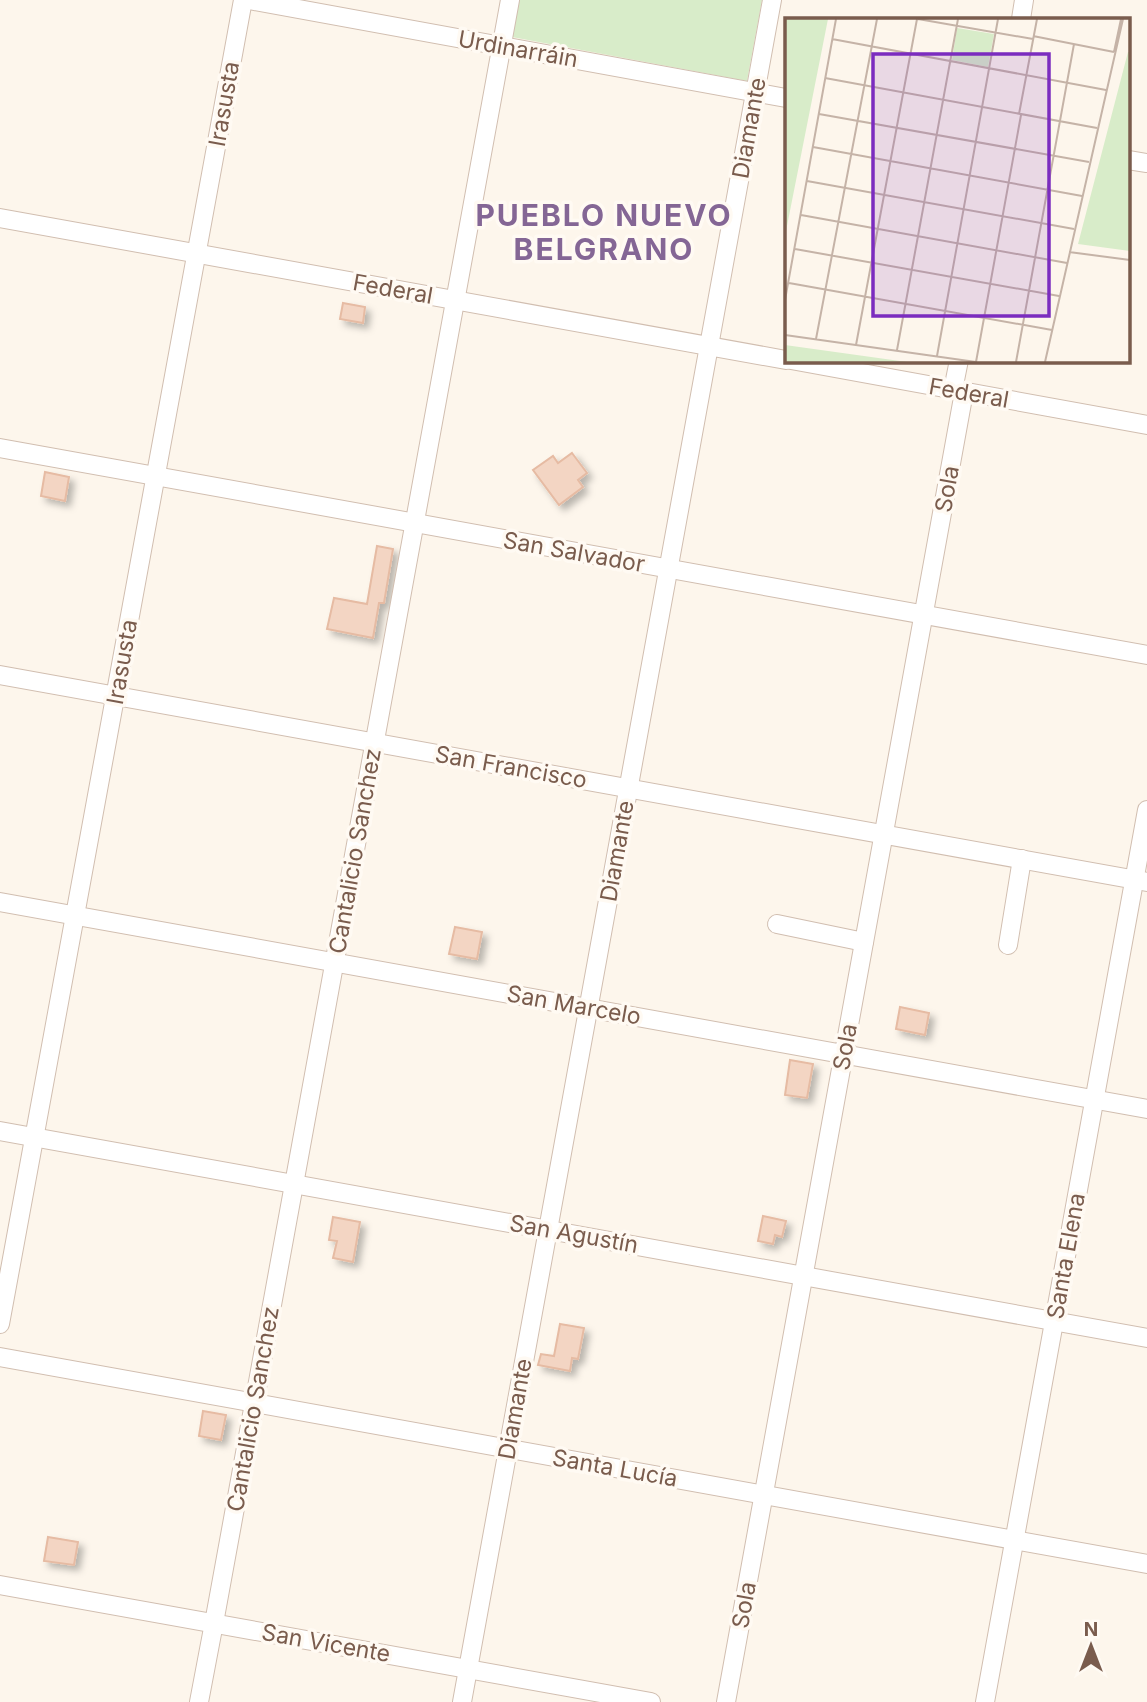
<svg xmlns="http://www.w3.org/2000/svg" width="1147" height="1702" font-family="Inter,sans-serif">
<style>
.green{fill:#d8ecc9}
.building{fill:#f3d5c3;stroke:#e6bba3;stroke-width:2;filter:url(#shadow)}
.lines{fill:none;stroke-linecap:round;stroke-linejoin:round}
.minor-casing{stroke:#d1beb0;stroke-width:20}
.minor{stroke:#fff;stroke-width:18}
.labels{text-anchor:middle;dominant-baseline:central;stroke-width:7;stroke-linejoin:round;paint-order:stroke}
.street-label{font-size:23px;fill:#7a5c4d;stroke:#fffaf3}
.district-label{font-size:30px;font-weight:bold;letter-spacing:2px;fill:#846695;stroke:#fffaf3}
.inset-road{fill:none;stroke:#c5b3a7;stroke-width:2}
.view{fill:#7b2cbf;fill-opacity:0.15;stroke:#7b2cbf;stroke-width:3.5}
.inset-edge{fill:none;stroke:#7a5c4d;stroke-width:3.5}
</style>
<defs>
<filter id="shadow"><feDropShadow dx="5" dy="5" stdDeviation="3.5" flood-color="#0004"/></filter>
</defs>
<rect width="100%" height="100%" fill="#fdf6ec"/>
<path class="green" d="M519,0H762L747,81L512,37Z"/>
<g class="building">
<path d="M343,303L365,307L363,323L340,319Z"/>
<path d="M572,453L587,473L578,480L583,487L559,505L533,470L553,456L558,463Z"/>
<path d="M45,472L69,477L65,501L41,496Z"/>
<path d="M377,546L393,549L384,603H379L373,638L327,629L334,598L367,604Z"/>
<path d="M455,927L482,932L477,959L449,954Z"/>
<path d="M900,1007L929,1013L925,1035L896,1029Z"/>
<path d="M790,1060L813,1064L807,1098L785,1095Z"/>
<path d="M763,1216L786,1221L782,1237L775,1235L773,1244L758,1241Z"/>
<path d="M333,1217L360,1222L353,1262L333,1258L337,1241L329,1240Z"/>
<path d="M560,1324L584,1328L578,1359L572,1358L570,1371L538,1365L541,1354L554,1356Z"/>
<path d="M203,1411L226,1415L221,1440L199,1436Z"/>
<path d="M48,1537L78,1542L74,1565L44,1561Z"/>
</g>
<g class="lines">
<g class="minor-casing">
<g id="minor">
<path d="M249,0L786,98"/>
<path d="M1021,19L1024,0"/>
<path d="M1128,160L1147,163"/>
<path d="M0,218L786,360"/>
<path d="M791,360L1147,425"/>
<path d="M953,390L959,360"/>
<path d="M0,448L1147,655"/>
<path d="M0,675L1147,882"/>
<path d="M0,902L1147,1109"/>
<path d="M777,924L864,942"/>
<path d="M1008,945L1022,859"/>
<path d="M0,1131L1147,1338"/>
<path d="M0,1324L243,0"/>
<path d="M0,1357L1147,1564"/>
<path d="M0,1585L651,1702"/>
<path d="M199,1702L214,1623L510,0"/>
<path d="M462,1702L772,0"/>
<path d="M726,1702L964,392"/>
<path d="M985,1702L1147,810"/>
</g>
</g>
<use href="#minor" class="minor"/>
</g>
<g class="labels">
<g class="street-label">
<text transform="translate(518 49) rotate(10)">Urdinarráin</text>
<text transform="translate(224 104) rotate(-80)">Irasusta</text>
<text transform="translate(749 128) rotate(-80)">Diamante</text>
<text transform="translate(393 289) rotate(10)">Federal</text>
<text transform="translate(969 393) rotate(10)">Federal</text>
<text transform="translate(947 489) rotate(-80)">Sola</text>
<text transform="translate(574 552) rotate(10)">San Salvador</text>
<text transform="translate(122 662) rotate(-80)">Irasusta</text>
<text transform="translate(511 767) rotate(10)">San Francisco</text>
<text transform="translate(355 851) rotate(-80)">Cantalicio Sanchez</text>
<text transform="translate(617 851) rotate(-80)">Diamante</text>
<text transform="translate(574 1005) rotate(10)">San Marcelo</text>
<text transform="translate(845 1047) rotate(-80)">Sola</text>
<text transform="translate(574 1234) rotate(10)">San Agustín</text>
<text transform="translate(1066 1256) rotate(-80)">Santa Elena</text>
<text transform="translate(253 1409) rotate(-80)">Cantalicio Sanchez</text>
<text transform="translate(515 1409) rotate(-80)">Diamante</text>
<text transform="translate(615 1468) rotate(10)">Santa Lucía</text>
<text transform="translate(744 1605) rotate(-80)">Sola</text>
<text transform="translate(326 1643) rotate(10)">San Vicente</text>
</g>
<g class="district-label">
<text x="604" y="215">PUEBLO NUEVO<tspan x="604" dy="34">BELGRANO</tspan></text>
</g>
</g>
<g transform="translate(785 18)">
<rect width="345" height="345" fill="#fdf6ec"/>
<path d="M0,1H43L0,218ZM172,10L209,16L203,49L167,42ZM343,34H345V233L293,226ZM0,327L122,344H0Z" fill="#d8ecc9"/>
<path class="inset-road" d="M133,1L248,21M248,18L329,34M47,21L321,72M329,34L336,1M40,60L312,110M34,96L304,144M234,96L252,1M28,129L297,178M22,163L289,211M16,197L282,245M10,231L274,278M284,234L345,242M4,265L267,312M0,282L51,1M0,317L191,344M31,321L92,1M71,327L132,1M112,332L173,1M152,338L213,1M191,344L236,97M231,344L289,26M260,344L338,1"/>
<path class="view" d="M88,36H264V298H88Z"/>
<rect width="345" height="345" class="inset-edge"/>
</g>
<g transform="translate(1091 1646)" stroke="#fffaf3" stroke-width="5" paint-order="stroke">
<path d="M0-5L12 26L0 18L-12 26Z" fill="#7a5c4d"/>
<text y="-10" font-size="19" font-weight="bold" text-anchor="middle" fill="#7a5c4d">N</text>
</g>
</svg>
